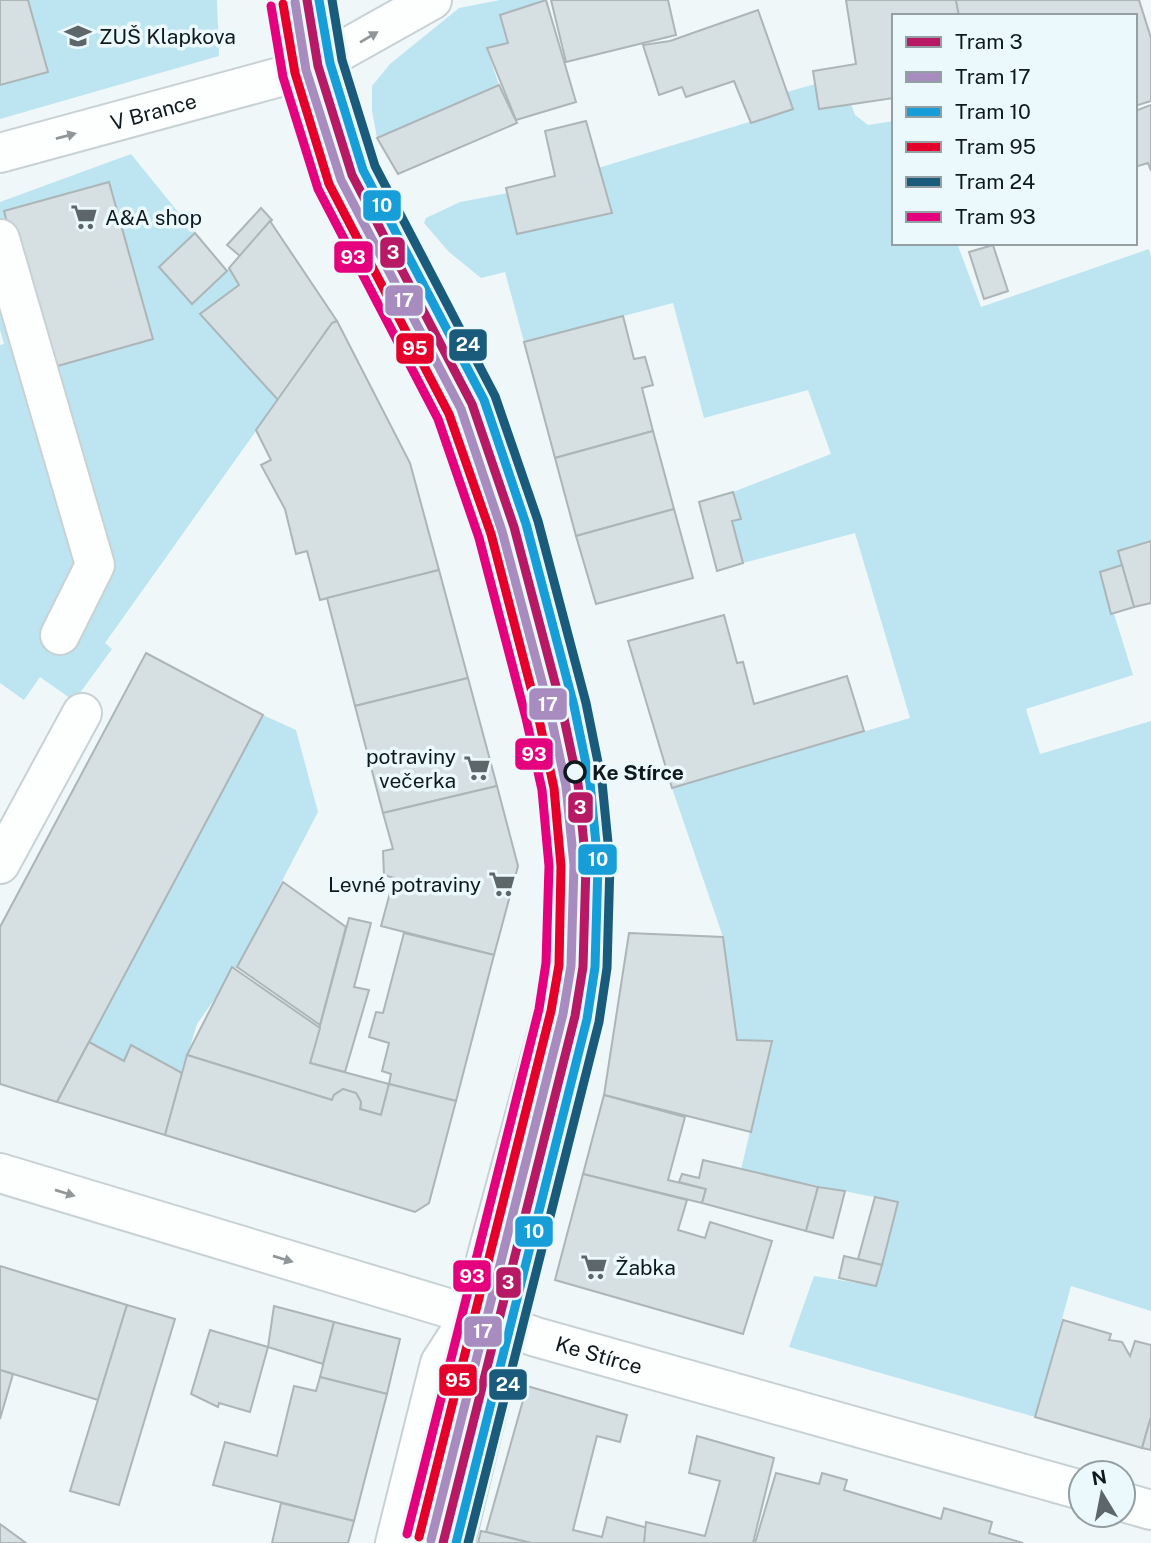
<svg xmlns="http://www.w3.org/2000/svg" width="1151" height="1543" font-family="'Public Sans',sans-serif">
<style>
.green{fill:#bce5f1}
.building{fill:#d6dfe1;stroke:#acb5b7;stroke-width:2}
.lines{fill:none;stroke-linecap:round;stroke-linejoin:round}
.minor-casing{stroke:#c8d2d4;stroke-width:42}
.minor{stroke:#fdfefe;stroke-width:38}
.tram-1-casing{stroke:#ecf9fc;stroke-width:14}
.tram-2-casing{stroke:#ecf9fc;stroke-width:14}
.tram-3-casing{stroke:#ecf9fc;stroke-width:14}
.tram-4-casing{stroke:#ecf9fc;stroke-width:14}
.tram-5-casing{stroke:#ecf9fc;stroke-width:14}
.tram-6-casing{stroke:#ecf9fc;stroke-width:14}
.tram-1{stroke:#b71965;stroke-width:9}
.tram-2{stroke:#a88cbf;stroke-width:9}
.tram-3{stroke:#179ed8;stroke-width:9}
.tram-4{stroke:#e4002b;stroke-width:9}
.tram-5{stroke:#1a5a7b;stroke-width:9}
.tram-6{stroke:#e5007d;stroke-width:9}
.oneway{fill:#919799}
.stop-dot{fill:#ecf9fc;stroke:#0e191d;stroke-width:3.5}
.labels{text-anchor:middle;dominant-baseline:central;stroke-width:7;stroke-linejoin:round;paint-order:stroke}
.poi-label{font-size:21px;fill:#0e191d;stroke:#ecf9fc;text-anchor:start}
.street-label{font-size:21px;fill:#0e191d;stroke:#ecf9fc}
.stop-label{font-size:21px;font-weight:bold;fill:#0e191d;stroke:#ecf9fc;text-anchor:start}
.line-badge{stroke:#ecf9fc;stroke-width:2.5}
.badge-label{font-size:19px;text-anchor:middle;font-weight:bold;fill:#fff}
</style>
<rect width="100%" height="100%" fill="#f0f7f8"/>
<g class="green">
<path d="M28,0H217L219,56L0,119V85L48,72Z"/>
<path d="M500,0H546L500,15L508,43L487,49L499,85L377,138L372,111V86L390,64L459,8Z"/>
<path d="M815,84L851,104L855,115L868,125L894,121V243H957L981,307L1149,249L1151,257V541L1118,551L1122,565L1101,572L1133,675L1026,709L1040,754L1151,721V1311L1071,1286L1035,1417L789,1347L814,1276L876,1286L898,1202L741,1170L771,1041L737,1040L723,937L672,788L910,718L855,533L743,563L732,521L740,519L733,492L831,454L808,390L704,418L673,303L524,342L505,272L481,278L449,252L424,223L426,218L460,202L508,193L517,234L611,214L598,168L792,109L787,92Z"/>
<path d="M131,154L195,233L159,268L192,304L229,268L239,285L201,314L278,400L105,643L112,649L74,701L40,677L24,700L0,683V345L4,344L0,330V202Z"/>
<path d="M263,715L296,730L318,812L237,967L197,1024L182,1073L131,1046L124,1061L89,1042Z"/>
</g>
<g class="building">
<path d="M0,0H28L48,72L0,85Z"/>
<path d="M546,0L576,102L516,120L487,48L508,43L500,15Z"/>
<path d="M551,0H668L676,35L566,62Z"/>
<path d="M846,0H956L959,16H894V98L819,109L813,71L856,64Z"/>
<path d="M956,0H1139L1151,38V101L1135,106V16H959Z"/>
<path d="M758,10L793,109L751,123L734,81L686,97L682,87L659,95L643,45L670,41Z"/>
<path d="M499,85L517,123L398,174L377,138Z"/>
<path d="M1151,105V171L1148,163L1135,167V111Z"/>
<path d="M586,121L612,213L517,234L506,188L555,176L545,131Z"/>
<path d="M109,182L153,339L47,369L4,211Z"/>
<path d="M261,208L272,220L240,256L227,245Z"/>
<path d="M270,221L337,321L332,323L278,400L200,314L239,285L229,268Z"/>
<path d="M195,233L227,271L192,304L159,267Z"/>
<path d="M993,245L1008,291L984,299L969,252Z"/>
<path d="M623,316L634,359L645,357L653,385L642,388L653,431L555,458L524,342Z"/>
<path d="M337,321L410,463L439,570L320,600L307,551L296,554L285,509L261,465L271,460L256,430L332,323Z"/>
<path d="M653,431L674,509L576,536L555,458Z"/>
<path d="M733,492L741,519L732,521L743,563L717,571L699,502Z"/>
<path d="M674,509L693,578L596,604L576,536Z"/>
<path d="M1151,541V603L1134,607L1118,551Z"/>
<path d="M1122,565L1134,607L1111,614L1100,572Z"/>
<path d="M439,570L468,678L355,706L327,598Z"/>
<path d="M724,615L737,663L743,662L754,704L847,676L864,731L672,788L628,641Z"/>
<path d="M146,653L263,715L57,1102L0,1084V927Z"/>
<path d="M468,678L497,786L383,813L355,706Z"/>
<path d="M497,786L518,866L494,955L381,926L394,878L384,875L383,851L393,849L383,813Z"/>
<path d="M283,882L346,927L320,1025L237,967Z"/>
<path d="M349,918L371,923L354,987L369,990L345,1072L310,1063Z"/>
<path d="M404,933L494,955L456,1101L389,1084L391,1074L382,1071L389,1043L369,1037L376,1012L383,1013Z"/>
<path d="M629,933L723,937L737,1040L772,1041L751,1132L604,1095Z"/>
<path d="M232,967L320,1028L310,1063L389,1084L381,1115L360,1109L361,1102L356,1093L343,1089L334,1095L332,1100L187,1055Z"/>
<path d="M89,1042L124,1061L131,1045L182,1073L165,1135L57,1102Z"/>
<path d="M187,1055L332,1100L334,1095L343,1089L356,1093L361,1102L360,1109L381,1115L389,1084L456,1101L429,1203L415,1212L165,1135Z"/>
<path d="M604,1095L685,1117L668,1180L706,1189L702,1203L583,1174Z"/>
<path d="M703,1160L818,1187L806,1231L702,1203L706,1189L679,1182L682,1174L699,1178Z"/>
<path d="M583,1174L687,1200L678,1230L705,1238L710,1222L772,1241L743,1334L555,1280Z"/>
<path d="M818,1187L845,1191L833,1238L806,1231Z"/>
<path d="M875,1197L898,1202L882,1265L858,1259Z"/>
<path d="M844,1256L882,1265L876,1286L839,1278Z"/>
<path d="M0,1266L127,1305L98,1400L0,1370Z"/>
<path d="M127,1305L175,1319L119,1505L70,1491Z"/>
<path d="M274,1306L334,1322L323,1364L268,1347Z"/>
<path d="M1063,1320L1111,1334L1109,1340L1122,1342L1130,1356L1135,1341L1151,1345V1417L1142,1448L1035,1417Z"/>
<path d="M334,1322L400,1339L387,1394L320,1377Z"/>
<path d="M210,1330L268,1347L250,1412L219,1403L218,1407L191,1394Z"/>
<path d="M0,1370L13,1374L0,1419Z"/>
<path d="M320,1377L387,1394L354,1521L213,1485L225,1442L277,1456L294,1386L316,1391Z"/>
<path d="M527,1386L627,1415L620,1442L597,1436L573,1530L602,1537L607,1517L648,1528L644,1543H531L486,1532Z"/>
<path d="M1151,1417V1450L1142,1448Z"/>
<path d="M697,1436L774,1458L753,1543H644L646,1522L705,1536L720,1481L689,1473Z"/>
<path d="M776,1473L819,1484L822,1473L847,1480L844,1490L941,1519L944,1508L992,1522L989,1533L1023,1543H755Z"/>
<path d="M281,1503L354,1521L348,1543H272Z"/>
<path d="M0,1524L26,1543H0Z"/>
<path d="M481,1531L486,1532L531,1543H478Z"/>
</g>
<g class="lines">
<g class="minor-casing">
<g id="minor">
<path d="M302,0L309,69L330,146L439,352L504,548L567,785L571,865L569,914L553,1012L471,1315L440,1363L395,1543"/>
<path id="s1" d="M0,153L309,69L432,0"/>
<path d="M0,239L95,565L60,635"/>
<path d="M0,864L82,713"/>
<path id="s2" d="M0,1173L471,1315L536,1337L1081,1490"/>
<path d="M1123,1502L1151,1510"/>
<path d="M455,1543L496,1373L471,1315"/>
</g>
</g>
<use href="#minor" class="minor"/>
<g class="tram-1-casing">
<path id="tram-1" d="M307,0L318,66L352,175L472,404L514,527L562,709L578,784L586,865L583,967L575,1016L443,1543"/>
</g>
<g class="tram-2-casing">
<path id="tram-2" d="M295,2L306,70L341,180L461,409L502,531L550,712L566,786L574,865L571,966L563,1014L431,1540"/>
</g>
<g class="tram-3-casing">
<path id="tram-3" d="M319,0L330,63L363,170L484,400L526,524L574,706L590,783L598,864L595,967L587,1019L456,1543"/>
</g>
<g class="tram-4-casing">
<path id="tram-4" d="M283,4L295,73L329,184L449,414L491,534L538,715L554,788L561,866L559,965L551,1011L419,1537"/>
</g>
<g class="tram-5-casing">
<path id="tram-5" d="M332,0L342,60L375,166L495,396L538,521L586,703L602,782L610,863L607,968L599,1022L468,1543"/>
</g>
<g class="tram-6-casing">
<path id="tram-6" d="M271,6L283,77L318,189L438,419L479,538L526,718L542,790L549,866L546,963L539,1009L407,1534"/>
</g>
<use href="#tram-1" class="tram-1"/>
<use href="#tram-2" class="tram-2"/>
<use href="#tram-3" class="tram-3"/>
<use href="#tram-4" class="tram-4"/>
<use href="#tram-5" class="tram-5"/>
<use href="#tram-6" class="tram-6"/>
</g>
<defs><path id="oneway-solid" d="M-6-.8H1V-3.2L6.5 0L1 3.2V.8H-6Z" transform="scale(1.75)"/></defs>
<g class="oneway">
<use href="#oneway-solid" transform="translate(369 37) rotate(-31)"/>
<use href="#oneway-solid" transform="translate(66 136) rotate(-15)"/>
<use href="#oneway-solid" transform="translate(65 1193) rotate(17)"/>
<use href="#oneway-solid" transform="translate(283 1259) rotate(17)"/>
</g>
<defs>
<g id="school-bare" transform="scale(2.1)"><path d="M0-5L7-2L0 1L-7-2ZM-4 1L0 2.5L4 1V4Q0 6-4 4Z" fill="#5d676a" stroke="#ecf9fc" stroke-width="2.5" paint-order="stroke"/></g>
<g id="supermarket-bare" transform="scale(2.1)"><path d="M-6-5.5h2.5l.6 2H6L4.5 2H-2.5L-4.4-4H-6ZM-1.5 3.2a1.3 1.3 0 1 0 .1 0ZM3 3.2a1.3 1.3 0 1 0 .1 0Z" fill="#5d676a" stroke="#ecf9fc" stroke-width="2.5" paint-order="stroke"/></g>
</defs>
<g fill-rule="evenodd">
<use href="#school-bare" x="78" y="36"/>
<use href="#supermarket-bare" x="84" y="217"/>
<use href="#supermarket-bare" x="477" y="768"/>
<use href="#supermarket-bare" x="502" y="884"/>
<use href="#supermarket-bare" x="594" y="1267"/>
</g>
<circle class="stop-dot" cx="575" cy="772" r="10"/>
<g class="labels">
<g class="poi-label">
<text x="99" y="36">ZUŠ Klapkova</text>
<text x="105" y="217">A&amp;A shop</text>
<text x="456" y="756" text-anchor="end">potraviny<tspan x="456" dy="24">večerka</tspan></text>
<text x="481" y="884" text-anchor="end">Levné potraviny</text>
<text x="615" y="1267">Žabka</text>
</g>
<g class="street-label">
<text stroke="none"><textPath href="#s1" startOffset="159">V Brance</textPath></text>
<text stroke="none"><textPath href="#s2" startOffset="626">Ke Stírce</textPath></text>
</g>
<g class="stop-label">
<text x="592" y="772">Ke Stírce</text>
</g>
</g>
<g class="line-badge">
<rect x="362" y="189" width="40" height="33" rx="7" fill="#179ed8"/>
<rect x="379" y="236" width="27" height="33" rx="7" fill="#b71965"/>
<rect x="333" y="240" width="41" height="34" rx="7" fill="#e5007d"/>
<rect x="384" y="284" width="40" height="33" rx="7" fill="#a88cbf"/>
<rect x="448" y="328" width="40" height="34" rx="7" fill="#1a5a7b"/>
<rect x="395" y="332" width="40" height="33" rx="7" fill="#e4002b"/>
<rect x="528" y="687" width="40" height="34" rx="7" fill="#a88cbf"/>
<rect x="514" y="737" width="40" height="34" rx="7" fill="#e5007d"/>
<rect x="567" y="791" width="27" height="33" rx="7" fill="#b71965"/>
<rect x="577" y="843" width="41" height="33" rx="7" fill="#179ed8"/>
<rect x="514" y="1215" width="40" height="33" rx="7" fill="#179ed8"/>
<rect x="452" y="1259" width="40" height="34" rx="7" fill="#e5007d"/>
<rect x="495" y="1266" width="27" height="33" rx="7" fill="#b71965"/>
<rect x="463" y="1315" width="40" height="33" rx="7" fill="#a88cbf"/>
<rect x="438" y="1363" width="40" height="34" rx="7" fill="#e4002b"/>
<rect x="488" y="1368" width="40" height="33" rx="7" fill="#1a5a7b"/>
</g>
<g class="badge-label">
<text x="382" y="212">10</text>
<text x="393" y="259">3</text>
<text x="353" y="264">93</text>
<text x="404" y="307">17</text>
<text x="468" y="351">24</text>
<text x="415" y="355">95</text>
<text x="548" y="711">17</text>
<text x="534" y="761">93</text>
<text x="580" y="814">3</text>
<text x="598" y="866">10</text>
<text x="534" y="1238">10</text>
<text x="472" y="1283">93</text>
<text x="508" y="1289">3</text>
<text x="483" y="1338">17</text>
<text x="458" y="1387">95</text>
<text x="508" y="1391">24</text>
</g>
<rect x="892" y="14" width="245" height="231" fill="#ecf9fc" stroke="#939fa3" stroke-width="2"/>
<rect x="906" y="37" width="35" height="10" fill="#b71965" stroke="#939fa3" stroke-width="2"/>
<text x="955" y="49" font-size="21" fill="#0e191d">Tram 3</text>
<rect x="906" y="72" width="35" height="10" fill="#a88cbf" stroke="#939fa3" stroke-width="2"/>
<text x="955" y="84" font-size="21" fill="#0e191d">Tram 17</text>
<rect x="906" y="107" width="35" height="10" fill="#179ed8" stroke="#939fa3" stroke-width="2"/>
<text x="955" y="119" font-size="21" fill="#0e191d">Tram 10</text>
<rect x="906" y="142" width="35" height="10" fill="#e4002b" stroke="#939fa3" stroke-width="2"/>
<text x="955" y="154" font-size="21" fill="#0e191d">Tram 95</text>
<rect x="906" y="177" width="35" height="10" fill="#1a5a7b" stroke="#939fa3" stroke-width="2"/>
<text x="955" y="189" font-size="21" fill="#0e191d">Tram 24</text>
<rect x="906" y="212" width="35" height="10" fill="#e5007d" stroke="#939fa3" stroke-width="2"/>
<text x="955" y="224" font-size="21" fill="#0e191d">Tram 93</text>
<g transform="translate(1102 1494) rotate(350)"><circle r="33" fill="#ecf9fc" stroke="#939fa3" stroke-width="2"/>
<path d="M0-5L12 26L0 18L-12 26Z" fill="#5d676a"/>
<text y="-10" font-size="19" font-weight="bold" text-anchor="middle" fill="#0e191d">N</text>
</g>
</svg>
